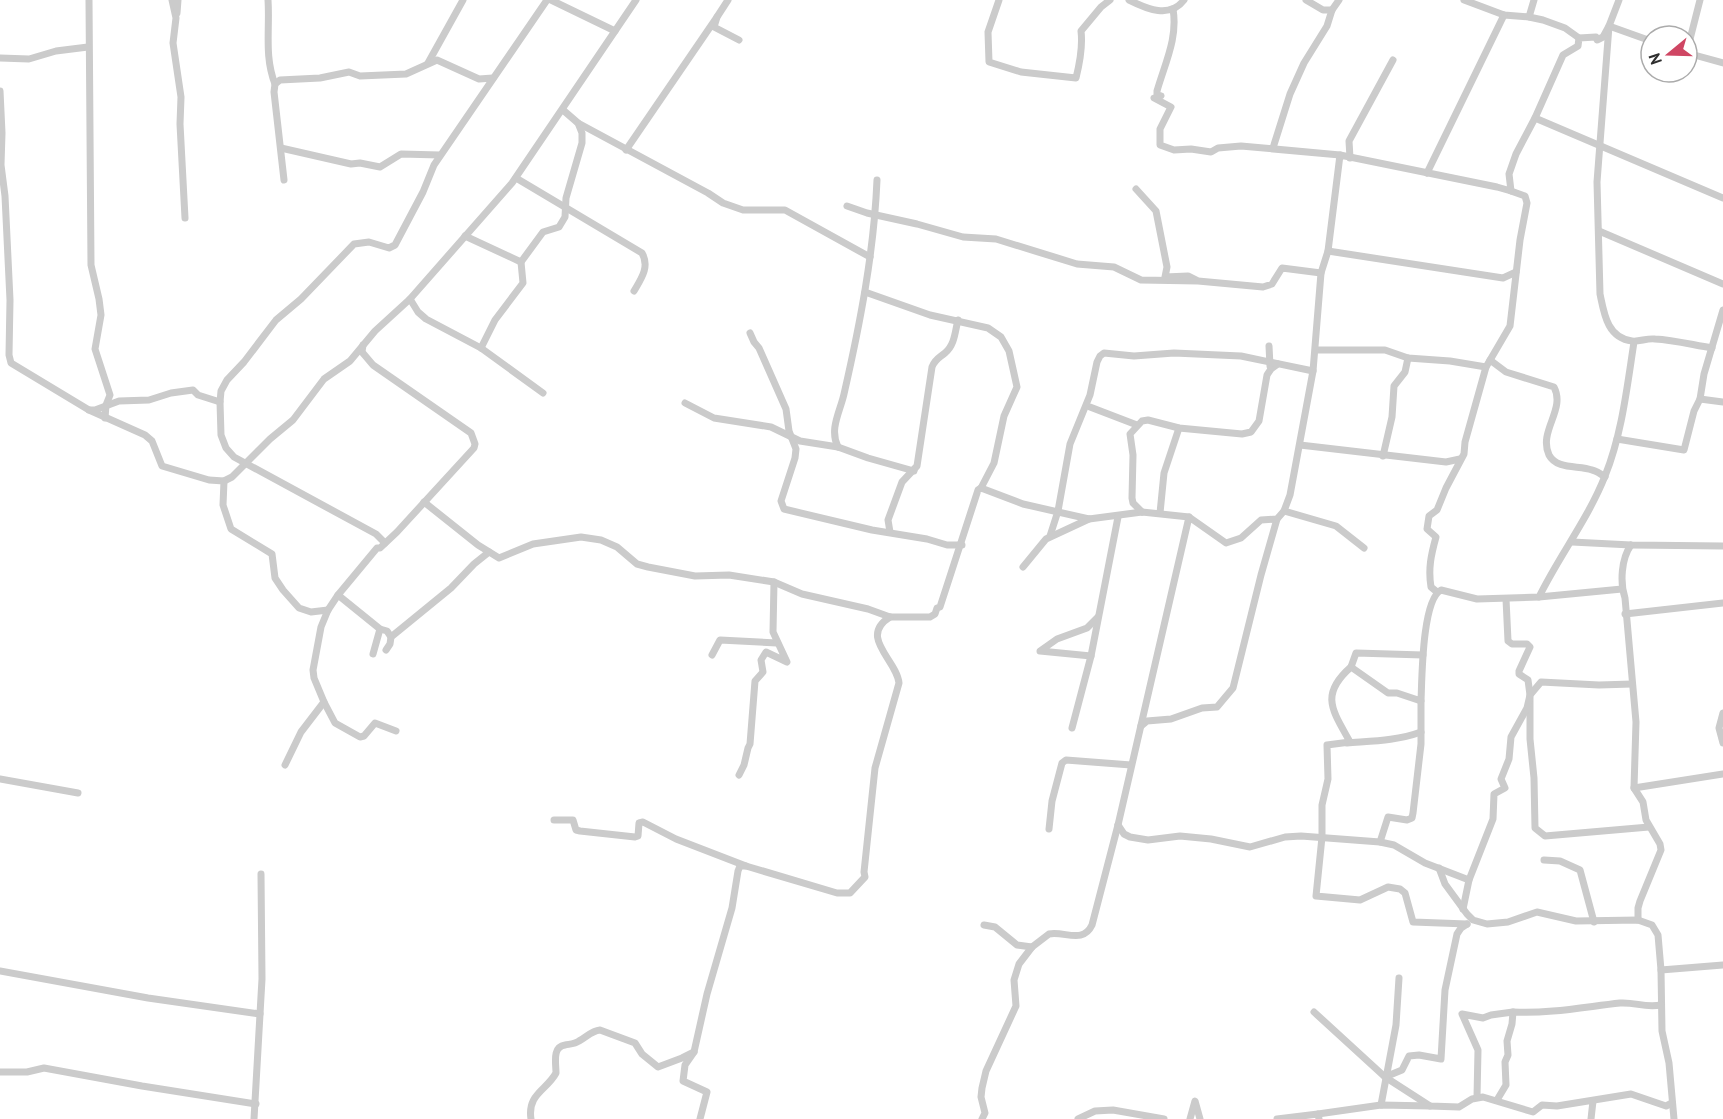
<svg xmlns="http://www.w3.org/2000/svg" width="1723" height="1119" font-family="'PT Sans',sans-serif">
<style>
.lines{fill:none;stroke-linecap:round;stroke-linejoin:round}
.street{stroke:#cbcbcb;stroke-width:7}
</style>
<rect width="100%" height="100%" fill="#fff"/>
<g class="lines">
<g class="street">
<path d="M89,0L91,265L99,299L101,315L95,349L110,395L106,405L105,418"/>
<path d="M172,0L176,18L173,43L181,97L180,124L185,218"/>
<path d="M268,0C270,29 264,56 275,84"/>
<path d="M551,0L615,31"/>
<path d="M728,0L717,17L714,27L739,40"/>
<path d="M999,0L988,32L989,62L1021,72L1076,78C1080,62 1083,47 1081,31L1101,7L1110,0"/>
<path d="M1129,0C1147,9 1170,19 1184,0"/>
<path d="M1306,0L1323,10H1332"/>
<path d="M1464,0L1504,15L1529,17L1543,20L1565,28L1579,38"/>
<path d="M1619,0L1609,26L1597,182L1600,294C1604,313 1607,338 1632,341C1639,342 1647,338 1655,339C1674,340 1693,345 1712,348"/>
<path d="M1173,9C1178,38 1165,63 1157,91V95L1161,96L1154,98L1171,107L1160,129V145L1174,150L1191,149L1211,152L1218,148L1241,146L1340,155"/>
<path d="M177,13L178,0"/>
<path d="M1529,17L1534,0"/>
<path d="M1687,51L1700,0"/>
<path d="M1687,53L1723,63"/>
<path d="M0,58L29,59L56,51L88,47"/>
<path d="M428,63L463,0"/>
<path d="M0,91L2,133L1,165L5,196L10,300L9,355L11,363L89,410L145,435L152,441L162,466L209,480L224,481L232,477L270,439L293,420L324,379L350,361L375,331L410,299L512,183L636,0"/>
<path d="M1535,118L1723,198"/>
<path d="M578,123L708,193L723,203L743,210H785L870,257"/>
<path d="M281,148L351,164L360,163L380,167L401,154L440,155"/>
<path d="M1273,148L1290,94L1304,63L1327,26L1332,10L1339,0"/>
<path d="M626,150L717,17"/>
<path d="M1350,158L1349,141L1393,60"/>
<path d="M1427,173L1504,15"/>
<path d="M516,178L642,253C650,267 641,279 634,291"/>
<path d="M284,180L274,92L275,84L280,80L320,78L349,72L360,76L406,74L437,60L479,79L493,78"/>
<path d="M1136,189L1156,211L1167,267L1165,277L1188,276L1196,280"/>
<path d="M847,206L867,213L917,224L963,237L996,239L1077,264L1114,267L1141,280L1198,281L1263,287L1272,284L1282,268L1321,273"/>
<path d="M1599,231L1723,284"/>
<path d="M465,236L521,262"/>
<path d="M1328,251L1503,278L1516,272"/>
<path d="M865,292L930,315L988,328L1001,337L1009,351L1017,387L1004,416L994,463L981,488"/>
<path d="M410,299L418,312L426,319L481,348L543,393"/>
<path d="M750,333L754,342L759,348L786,409L789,431L796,449L795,458L781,501L784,509L872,530L927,539L947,545H962"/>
<path d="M1269,346L1270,366"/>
<path d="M481,348L495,320L523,283L521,262L543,232L559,227L565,217L566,198L582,143V133L578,123L563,110"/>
<path d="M1316,350H1385L1408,358L1450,361L1486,367"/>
<path d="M1490,360L1506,372L1554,387C1566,410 1538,431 1549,455C1557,470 1579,465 1592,470C1597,471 1601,474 1605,477"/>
<path d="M1700,399L1723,402"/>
<path d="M685,403L714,418L771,427L800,441L838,447L868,458L914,471"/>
<path d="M1090,407L1137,425"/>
<path d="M89,410H95L119,401L149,400L171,393L193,390L198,395L220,402"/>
<path d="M1617,439L1684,450L1694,411L1700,399L1704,374L1723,310"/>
<path d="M1300,445L1446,462L1460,459"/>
<path d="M838,447C829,429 840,412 844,394C860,324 874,252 877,180"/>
<path d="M1383,456L1392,417L1394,386L1405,372L1408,358"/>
<path d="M224,481L223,505L231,529L272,554L275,578L283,590L299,608L311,612L328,610"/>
<path d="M424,502L478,545L499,558L533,544L581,537L601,540L617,547L637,564L648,567L695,576L729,575L774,582L802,594L868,609L890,617H930L935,614L937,608L940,607L978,490L981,488L1023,504L1089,519L1142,512L1189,517"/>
<path d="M1284,511L1336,526L1364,548"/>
<path d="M1142,512L1133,503L1132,498L1133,455L1130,434L1142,421L1148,420L1179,428L1242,434L1251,432L1259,421L1267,375L1271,369L1278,364"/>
<path d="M1160,513L1164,473L1179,428"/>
<path d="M890,532L888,520L902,482L917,466L932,367C935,359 939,358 945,353C955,345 955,331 958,320"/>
<path d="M1050,536L1058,511L1070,444L1090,395L1097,362L1100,356L1104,353L1134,356L1174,353L1241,356L1313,371"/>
<path d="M1572,542L1631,545L1723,546"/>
<path d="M385,543L376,534L234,457L226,448L221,435L220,402L221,391L227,380L244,362L276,320L301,299L354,244L369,242L389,248L395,245L423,192L434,165L547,0"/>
<path d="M1631,545C1621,559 1620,583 1625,598L1636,722L1634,788L1643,802L1646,820L1660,844L1661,850L1640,901L1638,908V920"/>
<path d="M1023,567L1046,539L1089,519"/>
<path d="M1437,592L1431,587C1428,569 1431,555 1436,537L1427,529L1429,516L1437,510L1446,488L1464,454L1465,442L1486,367L1510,326L1520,240L1527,203L1525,196L1511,191"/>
<path d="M338,595L380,629L387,631L391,637"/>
<path d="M1539,597L1622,589"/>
<path d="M1625,614L1723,603"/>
<path d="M386,650L390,644L391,637L451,588L474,564L489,552"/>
<path d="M373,654L380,629"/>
<path d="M712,655L720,640L777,643"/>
<path d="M1091,656L1040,651L1057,639L1087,628L1098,617"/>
<path d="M1351,667L1356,653L1423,655"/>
<path d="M1632,684L1599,685L1541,682L1530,695V739L1534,778L1535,828L1545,836L1649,827"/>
<path d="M324,702L335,723L360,737L364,736L375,723L396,731"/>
<path d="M1723,713L1719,728L1723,743"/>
<path d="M1141,726L1147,721L1171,719L1202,708L1217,707L1233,688L1261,575L1277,519"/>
<path d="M1072,728L1091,656L1118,517"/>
<path d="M1347,743C1372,741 1396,741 1421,732"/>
<path d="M285,765L301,732L324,702L314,678L313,670L321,627L328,610L338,595L377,548H380L397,532L474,448L475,444L471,433L373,365L362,352L363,345"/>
<path d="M739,775L744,765L748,748L750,744L755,681L763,672L761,660L766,652L787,662L773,632L774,582"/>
<path d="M0,779L78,793"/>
<path d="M1634,788L1723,774"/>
<path d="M554,820H573L576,830L580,831L635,837L638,836L639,823L643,822L676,839L746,866L837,893H850L865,877L864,872L875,768L899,683C897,660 858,637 890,617"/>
<path d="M1118,825L1124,834L1130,837L1148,840L1180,836L1211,839L1250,847L1285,837L1301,836L1380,842L1394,845L1425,863L1469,880"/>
<path d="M1049,829L1052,801L1062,763L1066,760L1131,765"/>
<path d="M1380,842L1388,817L1407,820L1412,818L1413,813L1421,744V701"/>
<path d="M1544,860L1560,861L1580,870L1594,922"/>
<path d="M1439,868L1445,884L1467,914L1473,920L1487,924L1508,922L1537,912L1576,921L1638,920L1652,925L1658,935L1661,970L1662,1031L1669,1063L1674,1119"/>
<path d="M1463,909L1469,880L1493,819L1494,794L1505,788L1501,779L1509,759L1511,737L1527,708L1530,695L1528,680L1519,674V671L1530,647L1527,644H1512L1508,641L1506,599"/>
<path d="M1467,924L1413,922L1405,893L1400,889L1388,887L1360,900L1316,896L1322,837V805L1328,779L1327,745L1350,742C1333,711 1319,695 1351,667L1388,693H1397L1421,701C1422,679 1422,600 1441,590L1477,599L1539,597C1559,556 1588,519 1605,476C1622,434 1627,387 1634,342"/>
<path d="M984,925L995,927L1017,945L1032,947"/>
<path d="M1661,970L1723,965"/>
<path d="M0,971L148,998L260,1014"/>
<path d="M1314,1012L1385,1077L1430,1106L1459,1107L1472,1099L1483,1097L1533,1112L1542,1105L1557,1106L1631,1094L1666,1106L1672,1103"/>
<path d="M0,1072H27L44,1068L142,1086L256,1104"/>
<path d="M1385,1077L1402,1070L1409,1056L1419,1055L1441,1059L1445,990L1457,934L1461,928L1467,924"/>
<path d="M1477,1097L1478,1050L1462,1014L1483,1018L1491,1015L1513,1012"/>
<path d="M1497,1100L1506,1085L1505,1062L1508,1055L1507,1041L1512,1024L1513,1012C1549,1014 1584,1007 1620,1003C1636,1002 1644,1008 1661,1005"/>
<path d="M1381,1105L1396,1025L1399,978"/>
<path d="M254,1119L262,979L261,874"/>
<path d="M531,1119C527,1094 547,1090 556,1073C556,1063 552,1047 565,1045C570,1044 575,1044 579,1041C587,1037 591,1031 600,1030L635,1043L642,1054L658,1067L682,1058L694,1052"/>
<path d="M700,1119L707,1092L683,1081L685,1065L694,1052L707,994L732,908L738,871L740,866H746"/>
<path d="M982,1119L985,1113L981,1097L982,1088L986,1071L1016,1006L1014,980L1019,964L1032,947L1049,934C1065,931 1083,944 1092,925L1118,825L1189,517L1226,543L1241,538L1261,520L1277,519L1284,511L1290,495L1313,371L1321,273L1328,251L1340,155L1497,187L1511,191L1509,174L1516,154L1535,118L1563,55L1578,46L1579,38L1596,37L1597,40L1603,37L1609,26L1651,41"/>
<path d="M1078,1119L1095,1111L1113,1110L1164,1119"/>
<path d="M1190,1119L1195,1101L1200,1119"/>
<path d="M1277,1119L1318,1114"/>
<path d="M1319,1119L1318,1114L1381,1105L1430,1106"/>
<path d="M1591,1119L1593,1101"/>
</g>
</g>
<g transform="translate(1669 54) rotate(251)"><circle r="28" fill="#ffffff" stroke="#ababab" stroke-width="1.5"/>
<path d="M0-4.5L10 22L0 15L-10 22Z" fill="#cf4663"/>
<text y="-9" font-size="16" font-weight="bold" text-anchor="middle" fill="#2e2e2e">N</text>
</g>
</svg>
